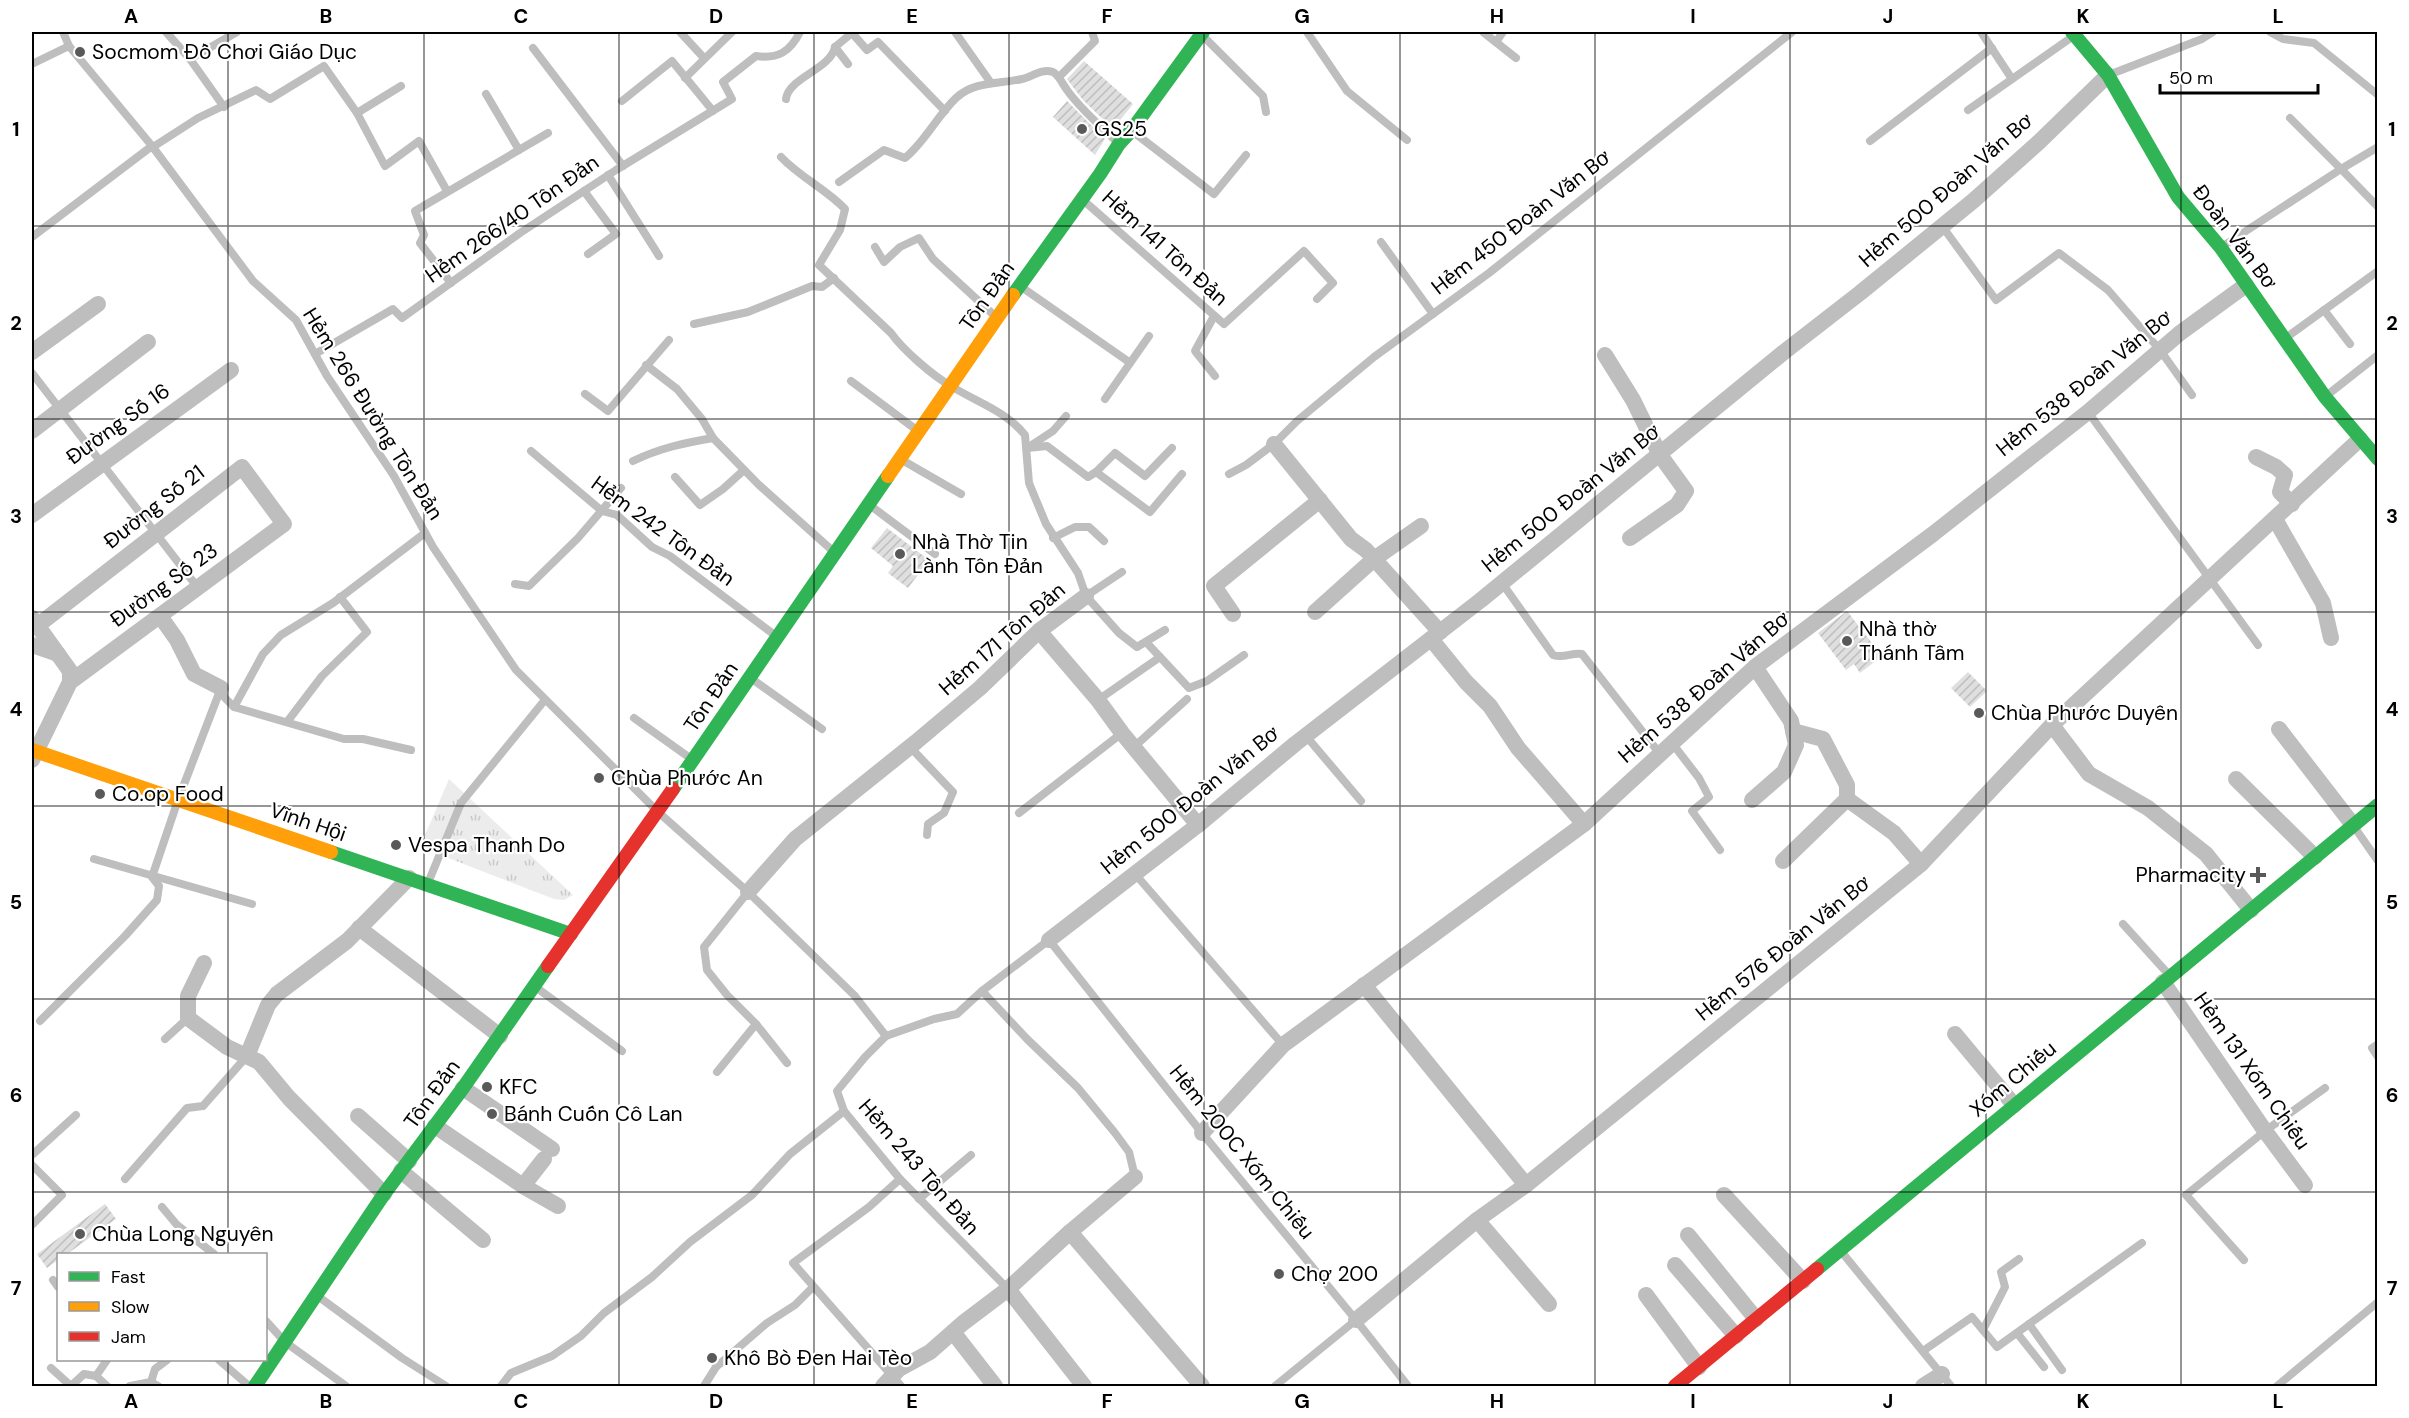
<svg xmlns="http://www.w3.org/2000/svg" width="2409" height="1418" font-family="'DM Sans',sans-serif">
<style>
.grass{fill:url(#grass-tufts)}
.building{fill:url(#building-hatch)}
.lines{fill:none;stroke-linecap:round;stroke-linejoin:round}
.lane{stroke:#bebebe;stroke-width:8}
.street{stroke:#bebebe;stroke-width:16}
.fast{stroke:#30b455;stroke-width:14}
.slow{stroke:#ff9f0a;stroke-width:14}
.jam{stroke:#e5322d;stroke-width:14}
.grid{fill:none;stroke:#000;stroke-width:1.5;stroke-opacity:0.55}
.poi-dot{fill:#595959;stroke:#fff;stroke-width:2}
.labels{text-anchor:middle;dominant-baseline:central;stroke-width:4.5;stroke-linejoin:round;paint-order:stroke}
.poi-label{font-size:21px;fill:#000;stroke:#fff;text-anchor:start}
.street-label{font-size:21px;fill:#000;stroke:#fff}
.neatline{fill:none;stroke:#000;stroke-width:2}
.grid-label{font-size:20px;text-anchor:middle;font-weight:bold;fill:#000}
</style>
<defs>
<pattern id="grass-tufts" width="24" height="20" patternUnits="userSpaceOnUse" patternTransform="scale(1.5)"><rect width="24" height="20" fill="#ececec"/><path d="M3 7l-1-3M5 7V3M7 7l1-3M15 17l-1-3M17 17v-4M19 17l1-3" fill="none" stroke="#c9c9c9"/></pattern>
<pattern id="building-hatch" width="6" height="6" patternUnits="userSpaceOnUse" patternTransform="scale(1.5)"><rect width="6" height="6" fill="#dfdfdf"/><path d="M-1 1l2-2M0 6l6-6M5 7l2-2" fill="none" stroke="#bebebe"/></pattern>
</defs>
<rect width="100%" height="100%" fill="#fff"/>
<path class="grass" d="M449,779L573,895L564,900L554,899L420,847Z"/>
<g class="building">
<path d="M1084,61L1133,104L1113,129L1083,100L1067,79Z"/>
<path d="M1067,101L1105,139L1095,155L1053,117Z"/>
<path d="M887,528L929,560L908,588L888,573L893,566L871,548Z"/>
<path d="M1847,611L1882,656L1860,673L1854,664L1846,670L1818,633Z"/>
<path d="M1968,672L1987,691L1970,707L1951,688Z"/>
<path d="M105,1204L116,1219L67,1254H58V1260L47,1268L37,1254Z"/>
</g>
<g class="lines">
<g class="lane">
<path d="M63,32L69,46L152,146L253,281L296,320L327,376L394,476L433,547L516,670L657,811L748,892L854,995L886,1036L934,1019L957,1014L982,991L1049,940L1202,1133L1356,1320L1408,1386"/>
<path d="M166,32L190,59L237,32"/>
<path d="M680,32L704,58"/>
<path d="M955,32L991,83"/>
<path d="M1307,32L1347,91L1407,140"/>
<path d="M1483,32L1516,58"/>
<path d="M1981,32L2012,79"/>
<path d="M2270,32L2283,39L2314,43L2378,95"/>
<path d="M1204,37L1263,96L1266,112"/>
<path d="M1496,42L1503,32"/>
<path d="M533,48L623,166"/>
<path d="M190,59L224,107"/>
<path d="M32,64L69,46"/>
<path d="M848,64L835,47L852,33L867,50L878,42L945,111"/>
<path d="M2111,74L2202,39L2213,32"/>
<path d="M1059,77L1095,41L1092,32"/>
<path d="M685,78L732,32"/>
<path d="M486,94L519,150"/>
<path d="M786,99C788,78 831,69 835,47"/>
<path d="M622,101L672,61L713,111"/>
<path d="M1968,110L2072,37"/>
<path d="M357,113L385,166L419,141L447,191"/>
<path d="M2290,118L2341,169L2378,147"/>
<path d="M1132,131L1214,194L1246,155"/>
<path d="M1870,141L1992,48"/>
<path d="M153,147L198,118L256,90L270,99L324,66L357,113L401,86"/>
<path d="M781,157C801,178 826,189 845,209L840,230L819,265L891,333C903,350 933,376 951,386C976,402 1006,411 1025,435L1029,483L1046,524L1078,573L1086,596L1119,633L1137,647L1165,630"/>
<path d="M608,175L659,256"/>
<path d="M839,182L884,150L905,158C925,142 937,116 956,98C974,81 1000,84 1022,79C1032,77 1041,68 1053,72C1059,75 1063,85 1067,90C1081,110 1102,127 1119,144"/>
<path d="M584,191L616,234L588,254"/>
<path d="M1083,200L1224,324L1304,251L1333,283L1317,299"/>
<path d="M1942,226L1996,300L2059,253L2108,290L2160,350L2192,395"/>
<path d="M32,237L152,146"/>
<path d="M1381,242L1433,314"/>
<path d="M2223,246L2341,169L2378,207"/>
<path d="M875,247L884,262L900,247L919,238L933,259L996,317"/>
<path d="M451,283L420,243L424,235L415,211L548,133"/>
<path d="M1020,286L1129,362"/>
<path d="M2324,310L2350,344"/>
<path d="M1214,316L1195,351L1215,376"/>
<path d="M694,324L748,312L812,286L822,287L834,278"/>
<path d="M2287,337L2378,271"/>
<path d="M315,354L393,309L402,318L520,233L616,170L732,99L723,82L756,56C778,59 790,52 800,32"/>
<path d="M646,365L677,389L702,419L713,438L759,485L834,552"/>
<path d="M32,373L198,588"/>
<path d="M851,381L918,431"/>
<path d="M585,394L608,411L669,340"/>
<path d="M2326,396L2378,355"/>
<path d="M1105,399L1149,336"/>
<path d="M2088,412L2258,645"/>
<path d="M1027,448L1047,446L1088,477L1096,472L1150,512L1182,474"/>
<path d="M1027,448L1053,431L1066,416"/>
<path d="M531,451L602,511L617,515L652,547L670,556L776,636"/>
<path d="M902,460L961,494"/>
<path d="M633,461C660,448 684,443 713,438"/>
<path d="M1096,472L1115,453L1145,476L1172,448"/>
<path d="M1229,474L1246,465L1274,444L1297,421L1374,357L1489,273L1792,32"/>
<path d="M675,477L700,505L723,489L744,470"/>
<path d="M871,506L935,554"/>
<path d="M1053,538L1075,527H1089L1104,541"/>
<path d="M1502,583L1553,655C1564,659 1572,652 1582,654L1660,754"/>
<path d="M515,584L529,586L578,538L621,488"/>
<path d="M1086,596L1122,572"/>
<path d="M1146,642L1189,688L1207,681L1244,655"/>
<path d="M752,679L822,729"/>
<path d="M221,688L225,698L234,707L344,739H363L411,750"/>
<path d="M1098,700L1160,657"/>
<path d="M234,707L263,654L281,635L333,603L425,533"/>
<path d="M634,718L690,758"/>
<path d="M287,722L322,676L367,632L340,597"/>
<path d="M1306,736L1361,801"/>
<path d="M1672,743L1699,778L1709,797L1692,811L1720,850"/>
<path d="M1135,746L1187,699"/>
<path d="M910,747L953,792L944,813L928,824L927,835"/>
<path d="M1019,813L1122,733"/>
<path d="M2355,828L2378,861"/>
<path d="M94,859L252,904"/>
<path d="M1136,875L1283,1045"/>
<path d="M428,883L461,803L544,701"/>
<path d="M748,892L704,947L707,970L727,995L756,1024L787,1063"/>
<path d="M2123,924L2170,976"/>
<path d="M537,988L622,1051"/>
<path d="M982,991L1027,1039L1078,1088L1115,1133L1129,1152L1135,1177"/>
<path d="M40,1021L125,936L157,900L159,886L152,877L178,800L221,688"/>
<path d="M886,1036L865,1057L837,1091L844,1111L900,1179L1008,1289"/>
<path d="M165,1039L188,1018"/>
<path d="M2378,1044L2372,1048L2378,1057"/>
<path d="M717,1072L756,1024"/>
<path d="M32,1155L76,1115"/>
<path d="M32,1165L62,1195L32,1225"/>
<path d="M125,1179L187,1108L203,1106L247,1056"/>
<path d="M900,1179L869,1207L793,1263L901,1386"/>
<path d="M919,1199L971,1155"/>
<path d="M162,1207L177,1225L214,1254"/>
<path d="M1840,1250L1951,1386"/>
<path d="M2244,1260L2186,1195L2265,1131L2325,1088"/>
<path d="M53,1280L58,1287"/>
<path d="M319,1297L402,1358L446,1386"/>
<path d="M266,1321L285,1342L346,1386"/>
<path d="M2029,1324L2062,1370"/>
<path d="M1983,1330L2005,1287L2001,1272L2019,1259"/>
<path d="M2017,1333L2044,1367"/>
<path d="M1923,1351L1972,1317L1997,1347L2142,1243"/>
<path d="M107,1360L96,1376L107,1386"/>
<path d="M219,1360L249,1386"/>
<path d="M51,1368L71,1386L84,1374L96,1376"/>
<path d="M151,1382L155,1369L167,1360"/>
<path d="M130,1386L151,1382L158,1386"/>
<path d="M501,1386L511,1373L552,1356L581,1336L604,1313L652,1277L690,1242L752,1195L790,1154L844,1111"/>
<path d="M704,1386L716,1367L767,1323L795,1305L813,1287"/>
<path d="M1275,1386L1356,1320"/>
<path d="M2277,1386L2378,1302"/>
</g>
<g class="street">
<path d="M32,352L98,304"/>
<path d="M1605,355L1633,400L1660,455L1686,491L1677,505L1630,538"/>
<path d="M32,431L148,342"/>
<path d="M1274,444L1351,539L1366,550L1440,632"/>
<path d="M2256,457L2276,467L2285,475L2280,492L2292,504"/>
<path d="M32,515L231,370"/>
<path d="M2275,519L2323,603L2331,638"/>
<path d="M1315,612L1374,559L1421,526"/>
<path d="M1233,614L1214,586L1320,500"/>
<path d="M160,616L177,640L194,674L221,688"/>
<path d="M32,618L70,671V682"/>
<path d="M1039,631L1098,700L1122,733L1198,825"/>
<path d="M1431,639L1466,682L1490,706L1518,748L1584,824"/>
<path d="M32,645L58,654"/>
<path d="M2052,725L2089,774L2148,808L2206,854L2251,910"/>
<path d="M2279,729L2353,825"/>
<path d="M1793,731L1823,739L1847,785V799"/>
<path d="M32,760L70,682L284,524L242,467L37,626"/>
<path d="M2236,779L2315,857"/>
<path d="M1752,800L1784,772L1796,745L1791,721L1755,667"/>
<path d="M1783,861L1847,799L1894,833L1921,864"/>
<path d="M748,892L795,839L916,742L980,688L1039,631L1086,596"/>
<path d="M359,928L500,1036"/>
<path d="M1049,940L1198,825L1295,744L1481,600L1784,352L1860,293L1973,201L2039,142L2108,75"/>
<path d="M204,963L188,996V1018L227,1047L259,1062L289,1098L384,1194"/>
<path d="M2163,982L2265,1131L2305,1185"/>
<path d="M1364,985L1526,1185"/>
<path d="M1955,1034L2014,1105"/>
<path d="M247,1056L268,1005L277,994L347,941L409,878"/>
<path d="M463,1088L552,1149"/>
<path d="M358,1116L409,1161"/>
<path d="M435,1126L523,1186L544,1159"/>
<path d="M1202,1133L1283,1045L1584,824L1755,667L1933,534L2088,412L2180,333L2246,285"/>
<path d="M401,1171L483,1240"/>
<path d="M523,1186L558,1206"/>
<path d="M1724,1195L1803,1281"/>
<path d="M1477,1220L1549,1304"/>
<path d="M1070,1232L1202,1386"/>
<path d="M1688,1235L1756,1319"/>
<path d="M1675,1265L1736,1336"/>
<path d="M1008,1289L1084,1386"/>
<path d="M1646,1295L1699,1367"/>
<path d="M1356,1320L1477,1220L1526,1185L1921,864L2052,725L2360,439"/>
<path d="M953,1332L995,1386"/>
<path d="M883,1386L899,1369L930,1352L963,1323L1008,1289L1070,1232L1135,1177"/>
<path d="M1923,1386L1942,1374"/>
</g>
<g class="fast">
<path d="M2072,32L2108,75L2178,197L2221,248L2325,397L2378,459"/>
<path d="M1013,295L1100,174L1119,144L1131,131L1203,32"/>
<path d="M673,789L888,476"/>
<path d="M331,852L571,934"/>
<path d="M1817,1269L2378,805"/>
<path d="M255,1386L384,1194L463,1088L548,966"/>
</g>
<g class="slow">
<path d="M888,476L1013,295"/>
<path d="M32,750L331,852"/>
</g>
<g class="jam">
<path d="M548,966L673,789"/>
<path d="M1675,1386L1817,1269"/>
</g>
</g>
<path class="grid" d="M228,32V1254M424,32V1386M619,32V1386M814,32V1386M1009,32V1386M1204,32V1386M1400,32V1386M1595,32V1386M1790,32V1386M1986,32V1386M2181,32V1386M32,226H2378M32,419H2378M32,612H2378M32,806H2378M32,999H2378M32,1192H2378M228,1360V1386"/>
<g class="poi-dot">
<circle cx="80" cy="52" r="6"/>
<circle cx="1082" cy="129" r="6"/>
<circle cx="900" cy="554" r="6"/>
<circle cx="1847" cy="641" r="6"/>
<circle cx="1979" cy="713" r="6"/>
<circle cx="599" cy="778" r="6"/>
<circle cx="100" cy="794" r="6"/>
<circle cx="396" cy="845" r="6"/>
<path d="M2255 866h6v6h6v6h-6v6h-6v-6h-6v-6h6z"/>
<circle cx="487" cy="1087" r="6"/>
<circle cx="492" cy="1114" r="6"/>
<circle cx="80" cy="1234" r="6"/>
<circle cx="1279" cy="1274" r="6"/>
<circle cx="712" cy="1358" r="6"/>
</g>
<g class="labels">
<g class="poi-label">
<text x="92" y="52">Socmom Đồ Chơi Giáo Dục</text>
<text x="1094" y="129">GS25</text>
<text x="912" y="542">Nhà Thờ Tin<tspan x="912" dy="24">Lành Tôn Đản</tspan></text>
<text x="1859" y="629">Nhà thờ<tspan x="1859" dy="24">Thánh Tâm</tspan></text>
<text x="1991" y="713">Chùa Phước Duyên</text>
<text x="611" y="778">Chùa Phước An</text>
<text x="112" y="794">Co.op Food</text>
<text x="408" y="845">Vespa Thanh Do</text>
<text x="2246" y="875" text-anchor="end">Pharmacity</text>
<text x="499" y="1087">KFC</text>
<text x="504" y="1114">Bánh Cuốn Cô Lan</text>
<text x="92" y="1234">Chùa Long Nguyên</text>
<text x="1291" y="1274">Chợ 200</text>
<text x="724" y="1358">Khô Bò Đen Hai Tèo</text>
</g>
<g class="street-label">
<text transform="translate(1946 190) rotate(-41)">Hẻm 500 Đoàn Văn Bơ</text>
<text transform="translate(512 219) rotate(-35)">Hẻm 266/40 Tôn Đản</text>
<text transform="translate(1521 222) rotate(-38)">Hẻm 450 Đoàn Văn Bơ</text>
<text transform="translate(2235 237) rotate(53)">Đoàn Văn Bơ</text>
<text transform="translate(1165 248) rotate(42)">Hẻm 141 Tôn Đản</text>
<text transform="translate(987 296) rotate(-55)">Tôn Đản</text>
<text transform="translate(2084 383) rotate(-39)">Hẻm 538 Đoàn Văn Bơ</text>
<text transform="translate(373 414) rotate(58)">Hẻm 266 Đường Tôn Đản</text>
<text transform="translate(118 424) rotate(-36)">Đường Số 16</text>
<text transform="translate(1571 498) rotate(-39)">Hẻm 500 Đoàn Văn Bơ</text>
<text transform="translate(154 507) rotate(-38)">Đường Số 21</text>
<text transform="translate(663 531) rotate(36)">Hẻm 242 Tôn Đản</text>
<text transform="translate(164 585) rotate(-36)">Đường Số 23</text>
<text transform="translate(1002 639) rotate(-41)">Hẻm 171 Tôn Đản</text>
<text transform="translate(1704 687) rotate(-41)">Hẻm 538 Đoàn Văn Bơ</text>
<text transform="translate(711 697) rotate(-56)">Tôn Đản</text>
<text transform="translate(1190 800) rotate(-39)">Hẻm 500 Đoàn Văn Bơ</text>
<text transform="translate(308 822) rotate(19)">Vĩnh Hội</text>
<text transform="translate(1783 948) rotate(-39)">Hẻm 576 Đoàn Văn Bơ</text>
<text transform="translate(2252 1071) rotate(55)">Hẻm 131 Xóm Chiếu</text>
<text transform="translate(2013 1079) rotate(-40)">Xóm Chiếu</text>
<text transform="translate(432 1094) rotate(-54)">Tôn Đản</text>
<text transform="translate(1242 1152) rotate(51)">Hẻm 200C Xóm Chiếu</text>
<text transform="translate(919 1167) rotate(49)">Hẻm 243 Tôn Đản</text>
</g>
</g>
<rect width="2409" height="1418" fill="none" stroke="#ffffff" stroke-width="66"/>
<rect x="57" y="1253" width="210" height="108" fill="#ffffff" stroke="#999999" stroke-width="1.5"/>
<rect x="69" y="1272" width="30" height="9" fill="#30b455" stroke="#999999" stroke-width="1.5"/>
<text x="111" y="1283" font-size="18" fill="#000000">Fast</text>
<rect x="69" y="1302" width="30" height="9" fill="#ff9f0a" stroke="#999999" stroke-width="1.5"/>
<text x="111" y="1313" font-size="18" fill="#000000">Slow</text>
<rect x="69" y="1332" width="30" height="9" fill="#e5322d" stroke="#999999" stroke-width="1.5"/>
<text x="111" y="1343" font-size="18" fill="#000000">Jam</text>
<path d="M2160 84v9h158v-9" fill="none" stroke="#000000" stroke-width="3"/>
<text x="2169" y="84" font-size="18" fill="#000000" stroke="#ffffff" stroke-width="4.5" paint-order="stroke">50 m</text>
<rect x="33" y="33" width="2343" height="1352" class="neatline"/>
<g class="grid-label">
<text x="131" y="23">A</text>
<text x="326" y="23">B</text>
<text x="521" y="23">C</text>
<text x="716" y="23">D</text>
<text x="912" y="23">E</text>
<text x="1107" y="23">F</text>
<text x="1302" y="23">G</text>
<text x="1497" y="23">H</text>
<text x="1693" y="23">I</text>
<text x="1888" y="23">J</text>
<text x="2083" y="23">K</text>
<text x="2278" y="23">L</text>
<text x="16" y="136">1</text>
<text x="2392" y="136">1</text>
<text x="16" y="330">2</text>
<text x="2392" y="330">2</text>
<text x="16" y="523">3</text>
<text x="2392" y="523">3</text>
<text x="16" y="716">4</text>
<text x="2392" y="716">4</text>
<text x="16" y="909">5</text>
<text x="2392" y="909">5</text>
<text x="16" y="1102">6</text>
<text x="2392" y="1102">6</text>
<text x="16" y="1295">7</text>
<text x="2392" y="1295">7</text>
<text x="131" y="1408">A</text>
<text x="326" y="1408">B</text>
<text x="521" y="1408">C</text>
<text x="716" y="1408">D</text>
<text x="912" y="1408">E</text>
<text x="1107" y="1408">F</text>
<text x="1302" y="1408">G</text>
<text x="1497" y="1408">H</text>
<text x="1693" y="1408">I</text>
<text x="1888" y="1408">J</text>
<text x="2083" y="1408">K</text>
<text x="2278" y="1408">L</text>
</g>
</svg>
